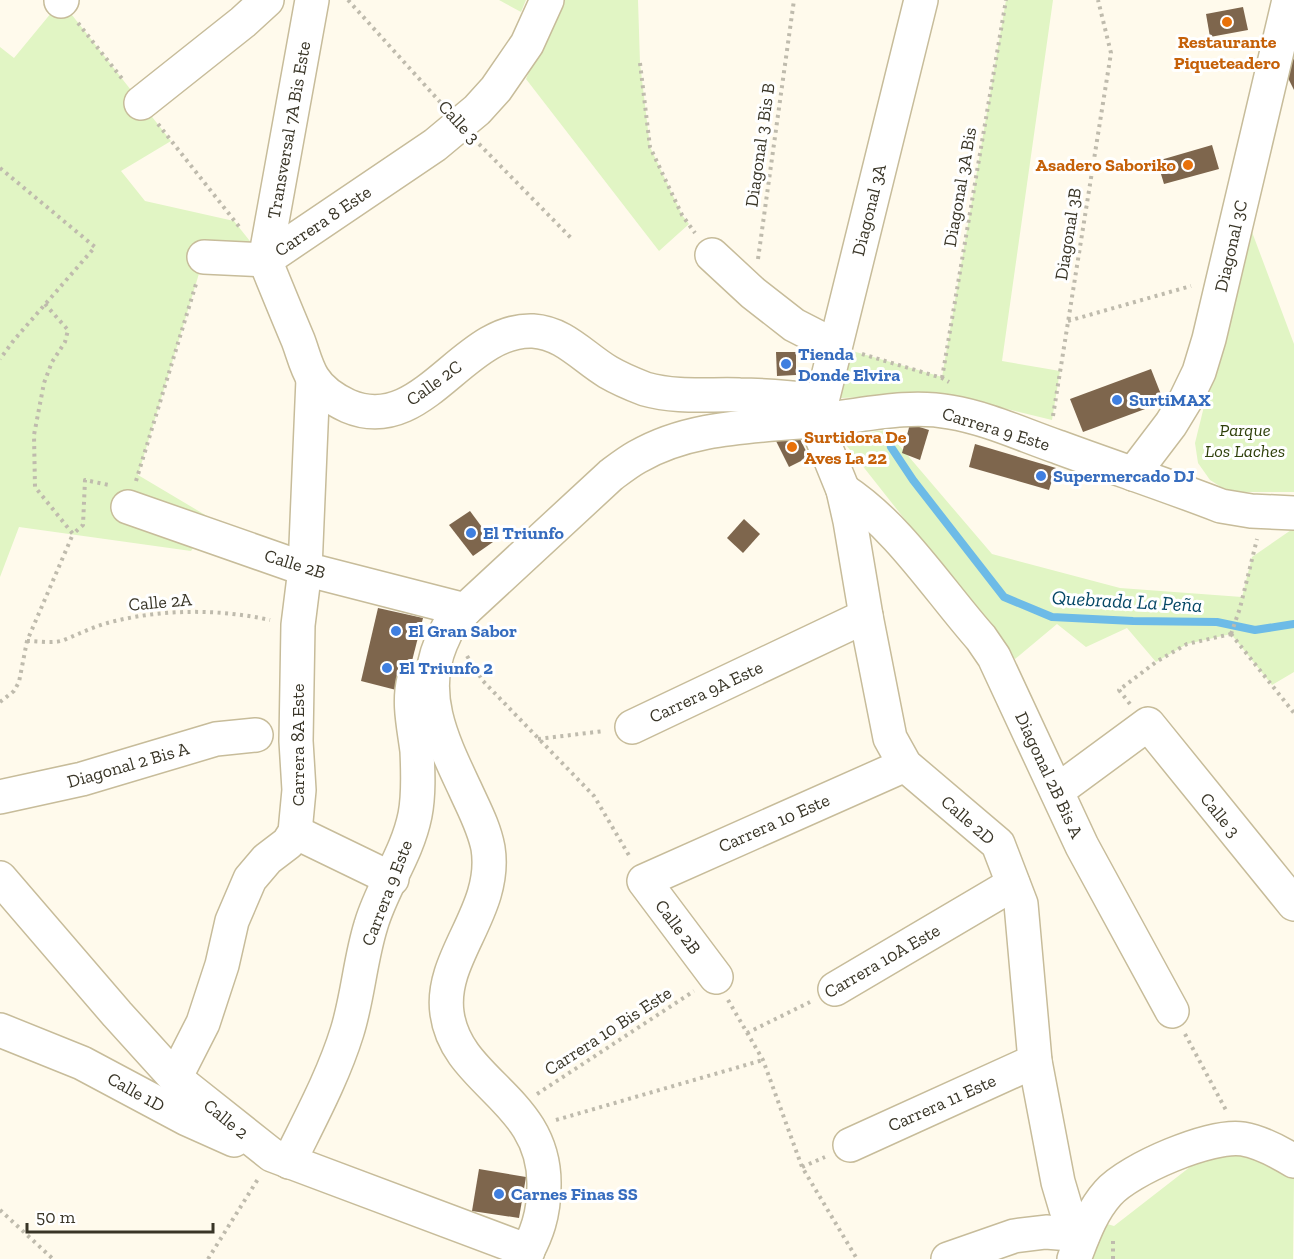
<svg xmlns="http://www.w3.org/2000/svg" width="1294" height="1259" font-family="'Zilla Slab',serif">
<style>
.green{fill:#e1f5c4}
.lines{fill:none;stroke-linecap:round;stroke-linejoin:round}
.stream{stroke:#6dbbe7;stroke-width:8}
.building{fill:#7e664d}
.minor-casing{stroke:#c7bc9a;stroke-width:36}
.path{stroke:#bfbbad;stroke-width:4;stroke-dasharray:3 4.5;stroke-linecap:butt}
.minor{stroke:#fff;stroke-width:33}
.food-dot{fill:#e8710a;stroke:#fff;stroke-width:2}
.shop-dot{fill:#3f7fe0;stroke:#fff;stroke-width:2}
.labels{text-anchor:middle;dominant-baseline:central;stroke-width:6;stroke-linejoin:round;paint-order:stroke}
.food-label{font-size:18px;font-weight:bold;fill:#c56008;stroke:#fff}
.street-label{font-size:18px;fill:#393527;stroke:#fff}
.shop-label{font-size:18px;font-weight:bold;fill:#366cbe;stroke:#fff;text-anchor:start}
.park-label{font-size:18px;font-style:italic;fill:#30410c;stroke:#fff}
.water-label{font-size:20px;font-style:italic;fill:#064866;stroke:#fff}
</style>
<rect width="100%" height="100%" fill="#fffaec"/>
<g class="green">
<path d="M499,0H526L521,12Z"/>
<path d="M559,0H638L640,63L650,147L682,215L689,224L659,251L526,79Z"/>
<path d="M1006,0H1053L1002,361L1060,371L1052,420L991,405L936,394L841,398L849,350L942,377Z"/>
<path d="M61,1L171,141L121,171L145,201L234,221L265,260L204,257L138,475L212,519L191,551L19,527L0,577V47L14,58Z"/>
<path d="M1249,224L1294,344V492H1229L1210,480L1198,463L1195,443Z"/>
<path d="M886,430L992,554L1120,588L1242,597L1252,557L1294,528V672L1272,685L1231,634L1187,644L1156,662L1127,628L1086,647L1057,624L1015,659L839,436Z"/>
<path d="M1243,1152L1294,1177L1293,1259H1082L1097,1221L1114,1226L1208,1153Z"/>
</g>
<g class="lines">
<path class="stream" d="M891,447L913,480L1004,597L1052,617L1133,621L1217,622L1255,630L1294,624"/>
</g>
<g class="building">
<path d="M1243,7L1248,30L1210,37L1206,14Z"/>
<path d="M1292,56L1294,60V90L1280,62Z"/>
<path d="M1212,145L1219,169L1164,184L1157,161Z"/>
<path d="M776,352H796V375L777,376Z"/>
<path d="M1151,369L1164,402L1083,432L1070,399Z"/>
<path d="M910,424L929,430L920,460L902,453Z"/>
<path d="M794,427L809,457L789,467L774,437Z"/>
<path d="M975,444L1056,468L1049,490L969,467Z"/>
<path d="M470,511L493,542L473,556L449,525Z"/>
<path d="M744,519L760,534L743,553L727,538Z"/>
<path d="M378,608L423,618L404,692L361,681Z"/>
<path d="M479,1169L526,1177L519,1218L472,1211Z"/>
</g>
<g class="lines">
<g class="minor-casing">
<g id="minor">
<path d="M921,0L822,401L819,431L843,490L850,521L866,616L890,738L905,765L998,844L1021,904L1035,1061L1058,1182L1066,1209L1071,1220L1083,1235"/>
<path d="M61,1L62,0"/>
<path d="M141,103L243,22L267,0"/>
<path d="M712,255L753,293L794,325L835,346"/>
<path d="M204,257L265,260L435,145L477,110L496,89L527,44L547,0"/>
<path d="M265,260C276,287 287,314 298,340C303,353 306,367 313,378C321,391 335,400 348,406C423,438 462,328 533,331C564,333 583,357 608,372C620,379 632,384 645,389C677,398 708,394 740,395C767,395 795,398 822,401"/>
<path d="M265,260L312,0"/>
<path d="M1133,474L1171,424L1185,401L1199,372L1209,339L1289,0"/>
<path d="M843,490C898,526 937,588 981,638L994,657L1082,846L1172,1011"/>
<path d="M128,507L305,569L465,610"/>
<path d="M632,727L866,616"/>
<path d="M1057,791L1148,724L1294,904"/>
<path d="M0,797L82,779L216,739L256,735"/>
<path d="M295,832L392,879"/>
<path d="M0,878L117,1014L175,1078L272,1155L528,1251"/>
<path d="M716,977L644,881L905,765"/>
<path d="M835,989L1013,884"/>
<path d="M0,1030L82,1063L187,1119L234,1140"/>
<path d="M175,1078L203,1023L222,965L232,921L250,879L267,859L288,843L295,832L299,790L296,741L298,625L305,569L313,379"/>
<path d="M850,1145L1035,1061"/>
<path d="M289,1162C310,1119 333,1077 347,1032C358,997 360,960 371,925C382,887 407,855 415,815C419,795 418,772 417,751C414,727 408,703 414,679"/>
<path d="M523,1259C537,1235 544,1214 544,1186C546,1099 456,1083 447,1013C439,957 498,911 488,848C484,827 474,809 465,789C443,742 419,695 441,643C444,637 446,631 449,626C453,620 460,615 465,610L611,475C619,469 628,462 637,457C692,425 757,427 819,420C862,416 906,404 950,412C987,418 1023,435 1058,447C1112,467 1167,485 1221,506L1251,511L1294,513"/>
<path d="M948,1259L1014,1236L1046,1232L1083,1235"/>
<path d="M1074,1259C1083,1236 1091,1212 1108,1193C1129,1169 1211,1134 1243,1139C1261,1142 1279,1152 1294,1161"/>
</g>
</g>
<g class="path">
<path d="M348,0L441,103"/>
<path d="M78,23L124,81"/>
<path d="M640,63L650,147L682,215L695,233"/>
<path d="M158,124L241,229"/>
<path d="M479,144L573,240"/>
<path d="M0,168L95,247L14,340L0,359"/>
<path d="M758,259L794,0"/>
<path d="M45,304L68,330L65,342L52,362L44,383L34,435L35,487L73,534L83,525L85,480L109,485"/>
<path d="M1068,321L1191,286"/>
<path d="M862,354L942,378L949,382"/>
<path d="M942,378L1006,0"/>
<path d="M1053,416L1111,53L1098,0"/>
<path d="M136,481L196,284"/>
<path d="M1231,634L1240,608L1257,539"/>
<path d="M1231,634L1294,713"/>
<path d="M27,641C39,641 53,644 64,640C81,633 97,625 115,621C165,609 220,609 270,620"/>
<path d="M467,656L483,681L594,796L630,857"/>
<path d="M0,702L14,691L19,682L27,641L73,534"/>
<path d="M1130,704L1119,690L1156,662L1187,644L1231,634"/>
<path d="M538,739L604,731"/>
<path d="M728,1000L763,1060L802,1167L857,1259"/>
<path d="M747,1033L810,1002"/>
<path d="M1185,1034L1227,1112"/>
<path d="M537,1094L694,991"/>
<path d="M556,1120L763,1060"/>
<path d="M802,1167L825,1157"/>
<path d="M0,1210L53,1259"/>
<path d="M1113,1241V1259"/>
<path d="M208,1259L258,1179"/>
</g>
<use href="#minor" class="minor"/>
</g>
<g class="food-dot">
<circle cx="1227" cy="22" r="6"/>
<circle cx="1188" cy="165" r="6"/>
<circle cx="792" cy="447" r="6"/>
</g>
<g class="shop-dot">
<circle cx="786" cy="364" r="6"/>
<circle cx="1117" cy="400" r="6"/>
<circle cx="1041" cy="476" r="6"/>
<circle cx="471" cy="533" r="6"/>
<circle cx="396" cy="631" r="6"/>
<circle cx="387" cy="668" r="6"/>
<circle cx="499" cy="1194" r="6"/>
</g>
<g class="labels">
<g class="food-label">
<text x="1227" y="42">Restaurante<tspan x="1227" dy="21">Piqueteadero</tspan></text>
<text x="1176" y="165" text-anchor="end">Asadero Saboriko</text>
<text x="804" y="437" text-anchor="start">Surtidora De<tspan x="804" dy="21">Aves La 22</tspan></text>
</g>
<g class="street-label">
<text transform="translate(459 122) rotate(47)">Calle 3</text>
<text transform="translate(289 130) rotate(-80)">Transversal 7A Bis Este</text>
<text transform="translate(760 145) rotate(-82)">Diagonal 3 Bis B</text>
<text transform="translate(960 187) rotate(-80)">Diagonal 3A Bis</text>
<text transform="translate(869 210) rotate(-76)">Diagonal 3A</text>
<text transform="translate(323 221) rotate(-34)">Carrera 8 Este</text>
<text transform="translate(1068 234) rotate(-81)">Diagonal 3B</text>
<text transform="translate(1231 246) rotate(-77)">Diagonal 3C</text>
<text transform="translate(434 383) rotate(-36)">Calle 2C</text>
<text transform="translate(996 429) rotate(17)">Carrera 9 Este</text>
<text transform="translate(295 564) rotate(17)">Calle 2B</text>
<text transform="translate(160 602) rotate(-5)">Calle 2A</text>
<text transform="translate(706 692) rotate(-25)">Carrera 9A Este</text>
<text transform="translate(298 745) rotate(-90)">Carrera 8A Este</text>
<text transform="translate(128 765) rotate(-16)">Diagonal 2 Bis A</text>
<text transform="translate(1049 775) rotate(65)">Diagonal 2B Bis A</text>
<text transform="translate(1220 815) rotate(51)">Calle 3</text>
<text transform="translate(968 820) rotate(41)">Calle 2D</text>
<text transform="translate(774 823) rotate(-24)">Carrera 10 Este</text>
<text transform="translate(387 893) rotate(-69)">Carrera 9 Este</text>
<text transform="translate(678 927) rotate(53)">Calle 2B</text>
<text transform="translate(882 961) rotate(-30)">Carrera 10A Este</text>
<text transform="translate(608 1031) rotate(-33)">Carrera 10 Bis Este</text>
<text transform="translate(136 1092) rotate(29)">Calle 1D</text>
<text transform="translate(942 1103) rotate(-24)">Carrera 11 Este</text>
<text transform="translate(226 1119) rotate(39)">Calle 2</text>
</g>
<g class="shop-label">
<text x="798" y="354">Tienda<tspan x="798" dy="21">Donde Elvira</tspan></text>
<text x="1129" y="400">SurtiMAX</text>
<text x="1053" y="476">Supermercado DJ</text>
<text x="483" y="533">El Triunfo</text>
<text x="408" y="631">El Gran Sabor</text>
<text x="399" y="668">El Triunfo 2</text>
<text x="511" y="1194">Carnes Finas SS</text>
</g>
<g class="park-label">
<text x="1245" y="430">Parque<tspan x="1245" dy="21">Los Laches</tspan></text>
</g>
<g class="water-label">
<text transform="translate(1127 601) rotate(3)">Quebrada La Peña</text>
</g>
</g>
<path d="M27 1223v9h186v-9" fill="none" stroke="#393527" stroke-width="3"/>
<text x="36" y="1223" font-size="18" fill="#393527" stroke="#ffffff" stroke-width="4.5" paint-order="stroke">50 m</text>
</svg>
